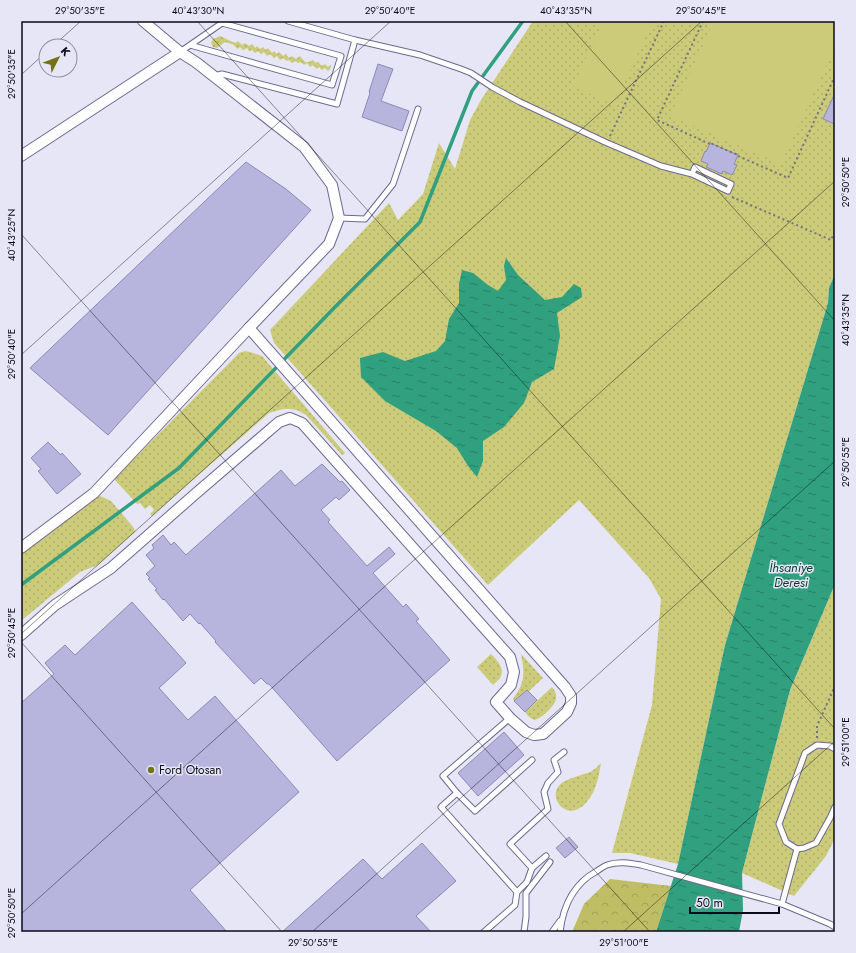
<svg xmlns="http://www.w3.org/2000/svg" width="856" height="953" font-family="Jost,sans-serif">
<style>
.grass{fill:url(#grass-dots)}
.forest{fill:url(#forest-crowns)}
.pitch{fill:#cccb79}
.water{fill:url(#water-ripples)}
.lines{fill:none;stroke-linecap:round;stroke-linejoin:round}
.stream{stroke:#30a07e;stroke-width:3.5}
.building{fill:#b7b4de;stroke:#8d8ab2}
.service-casing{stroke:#6c698f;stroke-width:7}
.minor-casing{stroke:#6c698f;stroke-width:12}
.path{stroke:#757382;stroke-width:2;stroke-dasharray:2 3;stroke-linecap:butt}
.service{stroke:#fff;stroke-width:5}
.minor{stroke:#fff;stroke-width:10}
.ticks{fill:none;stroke:#0c0a18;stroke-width:1;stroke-opacity:0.45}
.poi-dot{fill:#757318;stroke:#e7e6f7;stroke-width:1.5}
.labels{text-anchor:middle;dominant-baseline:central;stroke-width:3;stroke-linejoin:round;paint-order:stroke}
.poi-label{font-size:12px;fill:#0c0a18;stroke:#e7e6f7;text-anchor:start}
.water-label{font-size:13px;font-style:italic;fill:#0c3c2e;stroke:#e7e6f7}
.neatline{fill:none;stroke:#0c0a18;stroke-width:1.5}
.ticks-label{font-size:10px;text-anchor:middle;fill:#0c0a18}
</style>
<defs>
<pattern id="grass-dots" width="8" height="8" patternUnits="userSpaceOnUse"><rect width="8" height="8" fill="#cccb79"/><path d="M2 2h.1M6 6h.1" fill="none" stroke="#aead68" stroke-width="1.8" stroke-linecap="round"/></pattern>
<pattern id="forest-crowns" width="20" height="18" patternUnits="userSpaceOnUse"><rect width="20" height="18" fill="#bfbe64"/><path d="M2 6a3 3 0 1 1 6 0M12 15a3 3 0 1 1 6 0" fill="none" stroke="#a3a256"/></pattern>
<pattern id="water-ripples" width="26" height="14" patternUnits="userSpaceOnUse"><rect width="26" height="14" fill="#30a07e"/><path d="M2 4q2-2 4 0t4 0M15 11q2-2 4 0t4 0" fill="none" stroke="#278166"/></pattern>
</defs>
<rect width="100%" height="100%" fill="#e7e6f7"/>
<g class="grass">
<path d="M533,21H835V274L829,288L828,303L725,645L678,864L630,853H612L652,705L661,599L649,578L579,500L488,585L274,343L270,330L389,203L398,220L423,194L439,143L455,169L470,120L481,100Z"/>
<path d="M220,36L235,43L238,41L242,45L245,43L249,46L252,44L255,48L257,46L260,49L263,47L266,50L268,48L272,53L274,51L277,54L279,52L283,56L286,54L289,58L292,56L296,59L300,56L305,62H309L313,60L316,63L318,62L322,66L325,64L328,67L331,65L330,69L328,71L325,68L322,70L319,67L317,69L313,65L310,67L307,63L304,65L301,62L298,63L295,61L292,63L289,60L287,61L283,58L280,60L277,56L274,58L270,54L267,56L264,52L261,54L258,51L255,53L252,50L249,51L247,48L243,50L240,47L237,49L234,45L225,42L217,48L213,47L211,43L213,39Z"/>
<path d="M245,351L250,352L262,356L345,453L342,455L306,415L297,410L290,409H283L269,413L152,516L150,514L154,510L150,505L145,509L140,503L137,504L114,479L239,353Z"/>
<path d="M98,495L111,501L134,528L135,532L98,565L80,572L21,621V554Z"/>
<path d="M835,584V838L826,856L794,896L742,873L790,690Z"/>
<path d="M491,654C496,659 506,669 500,678C499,680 495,683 493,685L477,667Z"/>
<path d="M521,654L543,678L529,691L527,690L514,701L513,699C525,683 525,673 521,654Z"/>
<path d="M552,687C561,698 554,705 546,713C542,716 539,719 534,720L529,717L525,712Z"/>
<path d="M601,763C599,774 597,787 591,796C588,801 583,807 578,809C564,816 550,799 558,787C564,778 582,776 592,771C595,769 598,766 601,763Z"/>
</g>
<path class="forest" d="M610,879L671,886L656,932H572L584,904Z"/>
<g class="pitch">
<path d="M603,21H653L614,105L573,86Z"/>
<path d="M714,21H835V47L781,164L670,116Z"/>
</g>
<g class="water">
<path d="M506,258L518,275L545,300L562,297L574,284L581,288L582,297L557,313L560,336L554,369L532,382L524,403L504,427L483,441V461L477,477L468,466L457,448L436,431L385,401L361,377L360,358L383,352L405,361L436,351L445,341L449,319L459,303V284L462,270L473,273L488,285L498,291L506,280L504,266Z"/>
<path d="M835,274V584L790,690L742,873L743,910L739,932H656L678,864L725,645L828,303L829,288Z"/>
</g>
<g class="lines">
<path class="stream" d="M21,585L179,468L335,307L420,222L472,91L523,21"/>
</g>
<g class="building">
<path d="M378,64L393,69L381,101L409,111L402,131L362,117L370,93L369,92Z"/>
<path d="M835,93V124L823,119Z"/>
<path d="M710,143L738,155L734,164L737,165L732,175L723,171L722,174L706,167L708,164L701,161L705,151L706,152Z"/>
<path d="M246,162L286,189L311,210L108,435L30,368Z"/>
<path d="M48,442L61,455L62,453L81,474L57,494L38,471L41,469L31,458Z"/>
<path d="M322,464L340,482L342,481L350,490L339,500L336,497L321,510L330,520L328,522L367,566L389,547L395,554L373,573L403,607L406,604L419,619L416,621L450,660L337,761L269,684H267L261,678L254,684L215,642L216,641L200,623L199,624L190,614L183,621L164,599L163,600L155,590L157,589L148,579L150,578L146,574L155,566L146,555L154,548L152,545L163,535L171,545L174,542L186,555L281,470L295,486Z"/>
<path d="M132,602L186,663L159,688L188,720L215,696L299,792L190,890L227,932H21V703L54,674L45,663L65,645L75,655Z"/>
<path d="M527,690L537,700L525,712L514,701Z"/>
<path d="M504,732L524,755L478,796L458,773Z"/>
<path d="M569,837L578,847L565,858L556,848Z"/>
<path d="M422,843L456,881L416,916L431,932H282L363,859L382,879Z"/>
</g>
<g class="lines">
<g class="service-casing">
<g id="service">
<path d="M355,40L420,55L461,69L471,73L492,87L520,102L605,142L661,166L692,174L728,191L731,184L695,167L692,174"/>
<path d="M180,52L222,23L341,56L332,85L190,45"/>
<path d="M214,76L222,74L337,104L355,40L288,21"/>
<path d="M339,218L365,219L393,184L418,109"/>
<path d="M835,749L830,746L817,745L805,753L779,824L786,842L797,849L804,848L816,843L830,818L835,807"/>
<path d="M457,793L443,776L510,718"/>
<path d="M546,856L532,868L510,844L548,809L544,792L548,783L558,772L554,760L564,752"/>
<path d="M517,892L441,807L457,793L475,811L532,760"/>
<path d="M782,904L797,849"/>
<path d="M484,932L515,905L517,892L527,882L532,868"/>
<path d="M524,932L526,917V893L550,862"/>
<path d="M552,932L560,921"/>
<path d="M560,932C563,906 573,884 597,871C600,869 604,866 607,865C618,861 630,863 641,865L782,904L830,924L835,927"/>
</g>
</g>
<g class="minor-casing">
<g id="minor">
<path d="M143,21L180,52L197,63L304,147L332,185L339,218L329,244L249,328"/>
<path d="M21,156L180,52"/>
<path d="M21,548L94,493L249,328L565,687L571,696V703L567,712L543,734L534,735L526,732L510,718L496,702L511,685L514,672L510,657L302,423L290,418L279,422L194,495L111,568L55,605L21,635"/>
</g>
</g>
<g class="path">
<path d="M703,21L657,120L710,144V143L738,155V156L788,178L835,76"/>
<path d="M610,136L664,21"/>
<path d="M732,197L831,240L835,231"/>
<path d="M817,738V726L835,686"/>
</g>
<use href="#service" class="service"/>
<use href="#minor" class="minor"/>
</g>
<path class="ticks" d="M197,21L835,729M565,21L835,321M53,46L81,21M21,75L46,52M21,234L650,932M21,355L391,21M21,634L702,21M21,642L282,932M21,914L835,181M312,932L835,461M623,932L835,741"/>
<circle class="poi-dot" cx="151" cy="770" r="4"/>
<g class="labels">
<g class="poi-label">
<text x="159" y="770">Ford Otosan</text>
</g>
<g class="water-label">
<text x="791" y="567">İhsaniye<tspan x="791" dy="15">Deresi</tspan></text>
</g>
</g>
<rect width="856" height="953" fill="none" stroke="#e7e6f7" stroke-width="44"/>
<g transform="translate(58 58) rotate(48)"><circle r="19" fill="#e7e6f7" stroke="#8f8e9e"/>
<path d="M0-3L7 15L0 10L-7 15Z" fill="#757318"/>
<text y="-6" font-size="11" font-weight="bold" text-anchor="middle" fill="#0c0a18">K</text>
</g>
<path d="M690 907v6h89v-6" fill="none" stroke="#0c0a18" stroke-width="2"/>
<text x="696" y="907" font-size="12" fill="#0c0a18" stroke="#e7e6f7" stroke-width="3" paint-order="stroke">50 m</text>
<rect x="22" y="22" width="812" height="909" class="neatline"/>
<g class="ticks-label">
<text x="80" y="14">29°50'35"E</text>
<text x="198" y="14">40°43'30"N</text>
<text x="390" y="14">29°50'40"E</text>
<text x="566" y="14">40°43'35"N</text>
<text x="701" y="14">29°50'45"E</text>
<text transform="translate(11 74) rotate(-90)" y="4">29°50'35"E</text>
<text transform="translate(845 182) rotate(-90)" y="4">29°50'50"E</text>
<text transform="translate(11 235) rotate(-90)" y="4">40°43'25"N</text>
<text transform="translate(845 320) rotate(-90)" y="4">40°43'35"N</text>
<text transform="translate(11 354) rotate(-90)" y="4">29°50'40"E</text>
<text transform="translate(845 462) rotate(-90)" y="4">29°50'55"E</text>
<text transform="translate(11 633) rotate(-90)" y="4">29°50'45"E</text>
<text transform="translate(845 742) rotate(-90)" y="4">29°51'00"E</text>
<text transform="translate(11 913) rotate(-90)" y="4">29°50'50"E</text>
<text x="313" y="946">29°50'55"E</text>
<text x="624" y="946">29°51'00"E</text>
</g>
</svg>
